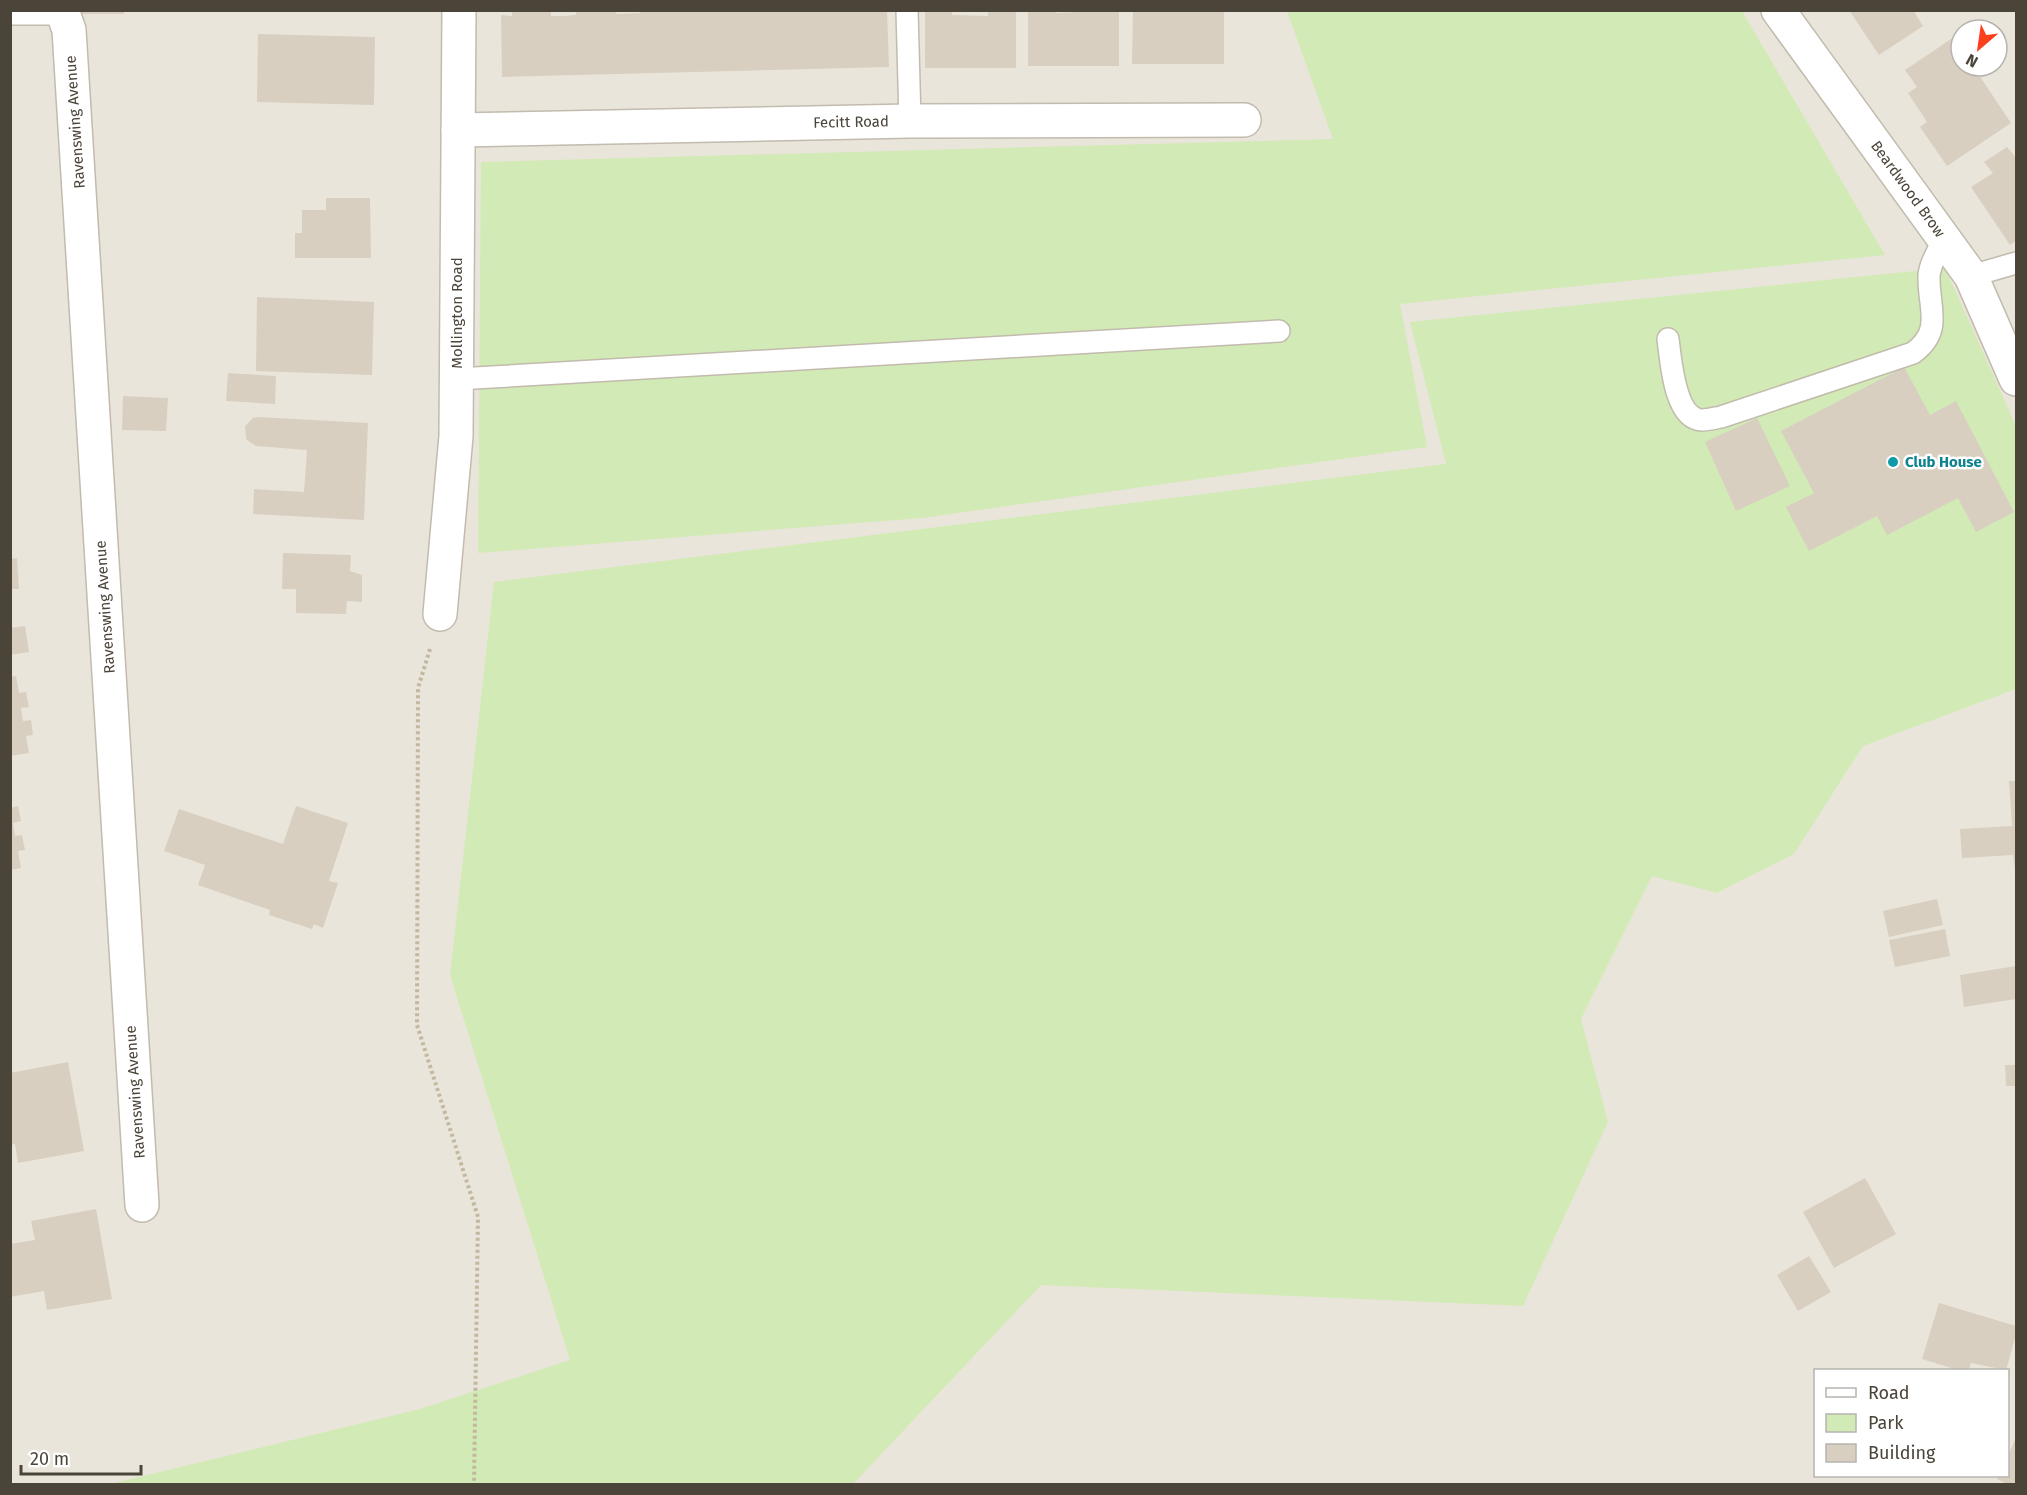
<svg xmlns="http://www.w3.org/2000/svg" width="2027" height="1495" font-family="'Fira Sans',sans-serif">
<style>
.residential{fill:#eae5da;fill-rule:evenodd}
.green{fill:#d2eab5}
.building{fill:#d8cfc1}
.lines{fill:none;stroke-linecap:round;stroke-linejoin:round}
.lane-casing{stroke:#c2bbae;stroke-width:24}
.street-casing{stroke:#c2bbae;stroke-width:36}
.path{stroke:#c4b79f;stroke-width:4;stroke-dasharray:3 3;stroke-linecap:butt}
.lane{stroke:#fff;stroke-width:21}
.street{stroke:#fff;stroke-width:33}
.culture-dot{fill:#0f9aa8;stroke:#fff;stroke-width:2}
.labels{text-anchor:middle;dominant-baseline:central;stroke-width:5;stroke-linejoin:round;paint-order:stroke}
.street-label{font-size:15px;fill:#4b4439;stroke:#fff}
.culture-label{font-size:15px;font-weight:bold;fill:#0d838f;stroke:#fff;text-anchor:start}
</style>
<rect width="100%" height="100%" fill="#f6f3ec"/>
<path class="residential" d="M11,11H2016V1484H11ZM1961,30H1997V66H1961ZM1816,1370H2008V1476H1816Z"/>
<g class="green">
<path d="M1287,11H1742L1885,255L1400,304L1427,447L922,518L478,553L481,162L1333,139Z"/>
<path d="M1945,268L2016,426V689L1863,746L1794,854L1717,893L1652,876L1581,1019L1608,1122L1523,1306L1041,1285L853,1484H110L420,1409L570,1360L450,975L494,582L1446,464L1410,322Z"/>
</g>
<g class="building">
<rect x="72" y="10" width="52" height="4"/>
<path d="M512,10H551V16H564L576,15V10H615L616,14L640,13V10H887L889,67L502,77L501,15L512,16Z"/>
<path d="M925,10H952V15L988,16V10H1016V68H925Z"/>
<path d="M1028,10H1056V13L1119,10V66H1028Z"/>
<path d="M1133,10H1224V64H1132Z"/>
<path d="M1849,10H1913L1923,26L1879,55Z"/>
<path d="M258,34L375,37L374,105L257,102Z"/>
<path d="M1954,37L1961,48V66H1973L2011,123L1947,166L1920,127L1927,122L1908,93L1917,87L1905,70Z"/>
<path d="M2007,147L2016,158V241L2010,245L1971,187L1993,173L1984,162Z"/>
<path d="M326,198H370L371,258H295V233H302V210H326Z"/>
<path d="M257,297L374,302L372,375L256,371Z"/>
<path d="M1904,367L1930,415L1956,401L2014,512L1976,532L1958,498L1887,535L1877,516L1809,551L1786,507L1814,493L1781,431Z"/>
<path d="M228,373L276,376L275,404L226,401Z"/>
<path d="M123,396L168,398L166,431L122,430Z"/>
<path d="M259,417L368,423L364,520L253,514L254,489L304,492L307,450L256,446L251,443L246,439L245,426L253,418Z"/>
<path d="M1757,418L1790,486L1736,511L1705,442Z"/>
<path d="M283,553L351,555L350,571L362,575V602L347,601L346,614L296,613V589H282Z"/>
<path d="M17,558L19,589H10V559Z"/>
<path d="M25,626L29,652L10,655V628Z"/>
<path d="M16,676L19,693L26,692L29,707L21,708L23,721L31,720L33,735L26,736L29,753L10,756V677Z"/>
<path d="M2009,781H2016V878L2013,855L1962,858L1960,829L2012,826Z"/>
<path d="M18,806L21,821L13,823L15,836L22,835L25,850L18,851L21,868L10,870V808Z"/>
<path d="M296,806L348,823L329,881L338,883L323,928L314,924L312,929L269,915L270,910L198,885L205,865L164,851L179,809L283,844Z"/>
<path d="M1937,899L1943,925L1889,937L1883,911Z"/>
<path d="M1945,929L1950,956L1895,967L1889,940Z"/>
<path d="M2016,966V999L1964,1007L1960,975Z"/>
<path d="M68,1062L84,1151L18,1163L15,1144L10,1145V1073Z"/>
<path d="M2005,1065H2016V1086H2006Z"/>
<path d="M1865,1178L1896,1234L1834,1268L1803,1212Z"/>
<path d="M96,1209L112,1299L47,1310L44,1291L10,1297V1244L35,1240L31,1221Z"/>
<path d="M1809,1256L1831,1292L1798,1311L1777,1275Z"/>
<path d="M1939,1303L2016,1326V1335L2006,1370L1971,1363L1969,1370H1958L1922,1359Z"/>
<path d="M2016,1437V1484H2007L1997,1479L1998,1476H2008V1456Z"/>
</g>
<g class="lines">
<g class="lane-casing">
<g id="lane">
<path d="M907,10L910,121"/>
<path d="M10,14H62"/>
<path d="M1971,276L2016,263"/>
<path d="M1668,339C1671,360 1674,419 1702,420C1708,420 1715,418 1721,417L1913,353C1943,331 1929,309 1929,279C1928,266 1939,250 1944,238"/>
<path d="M457,379L1279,331"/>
</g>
</g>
<g class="street-casing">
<g id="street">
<path d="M62,10L69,30L142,1205"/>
<path d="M1778,10L1971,276L2016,379"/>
<path d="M458,130L910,121L1244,120"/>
<path d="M440,614L456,436L459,10"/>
</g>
</g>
<path class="path" d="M430,649L418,688L417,1025L478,1217L474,1484"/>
<use href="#lane" class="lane"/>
<use href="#street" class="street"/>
</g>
<circle class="culture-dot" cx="1893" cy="462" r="6"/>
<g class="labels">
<g class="street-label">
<text transform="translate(75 122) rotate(-94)">Ravenswing Avenue</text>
<text transform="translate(851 122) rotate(-1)">Fecitt Road</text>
<text transform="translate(1908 189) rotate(54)">Beardwood Brow</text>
<text transform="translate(457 313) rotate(-90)">Mollington Road</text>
<text transform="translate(105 607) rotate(-94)">Ravenswing Avenue</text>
<text transform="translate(135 1092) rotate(-94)">Ravenswing Avenue</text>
</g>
<g class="culture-label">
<text x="1905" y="462">Club House</text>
</g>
</g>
<rect width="2027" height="1495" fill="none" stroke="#4b4439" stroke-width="24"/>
<rect x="1814" y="1369" width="195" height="108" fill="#ffffff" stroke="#b7b4b0" stroke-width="1.5"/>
<rect x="1826" y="1388" width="30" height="9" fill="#ffffff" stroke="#b7b4b0" stroke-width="1.5"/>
<text x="1868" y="1399" font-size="18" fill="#4b4439">Road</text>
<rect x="1826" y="1414" width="30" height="18" fill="#d2eab5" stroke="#b7b4b0" stroke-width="1.5"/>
<text x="1868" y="1429" font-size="18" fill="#4b4439">Park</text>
<rect x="1826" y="1444" width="30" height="18" fill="#d8cfc1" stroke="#b7b4b0" stroke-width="1.5"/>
<text x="1868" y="1459" font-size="18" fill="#4b4439">Building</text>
<g transform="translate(1979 48) rotate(209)"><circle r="28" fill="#ffffff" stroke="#b7b4b0" stroke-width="1.5"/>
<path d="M0-4.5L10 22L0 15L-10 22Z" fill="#fc3f1d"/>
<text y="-9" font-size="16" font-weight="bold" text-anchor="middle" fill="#4b4439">N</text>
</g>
<path d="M21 1465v9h120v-9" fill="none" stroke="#4b4439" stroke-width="3"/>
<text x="30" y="1465" font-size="18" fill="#4b4439" stroke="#ffffff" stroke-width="4.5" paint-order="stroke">20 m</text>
</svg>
